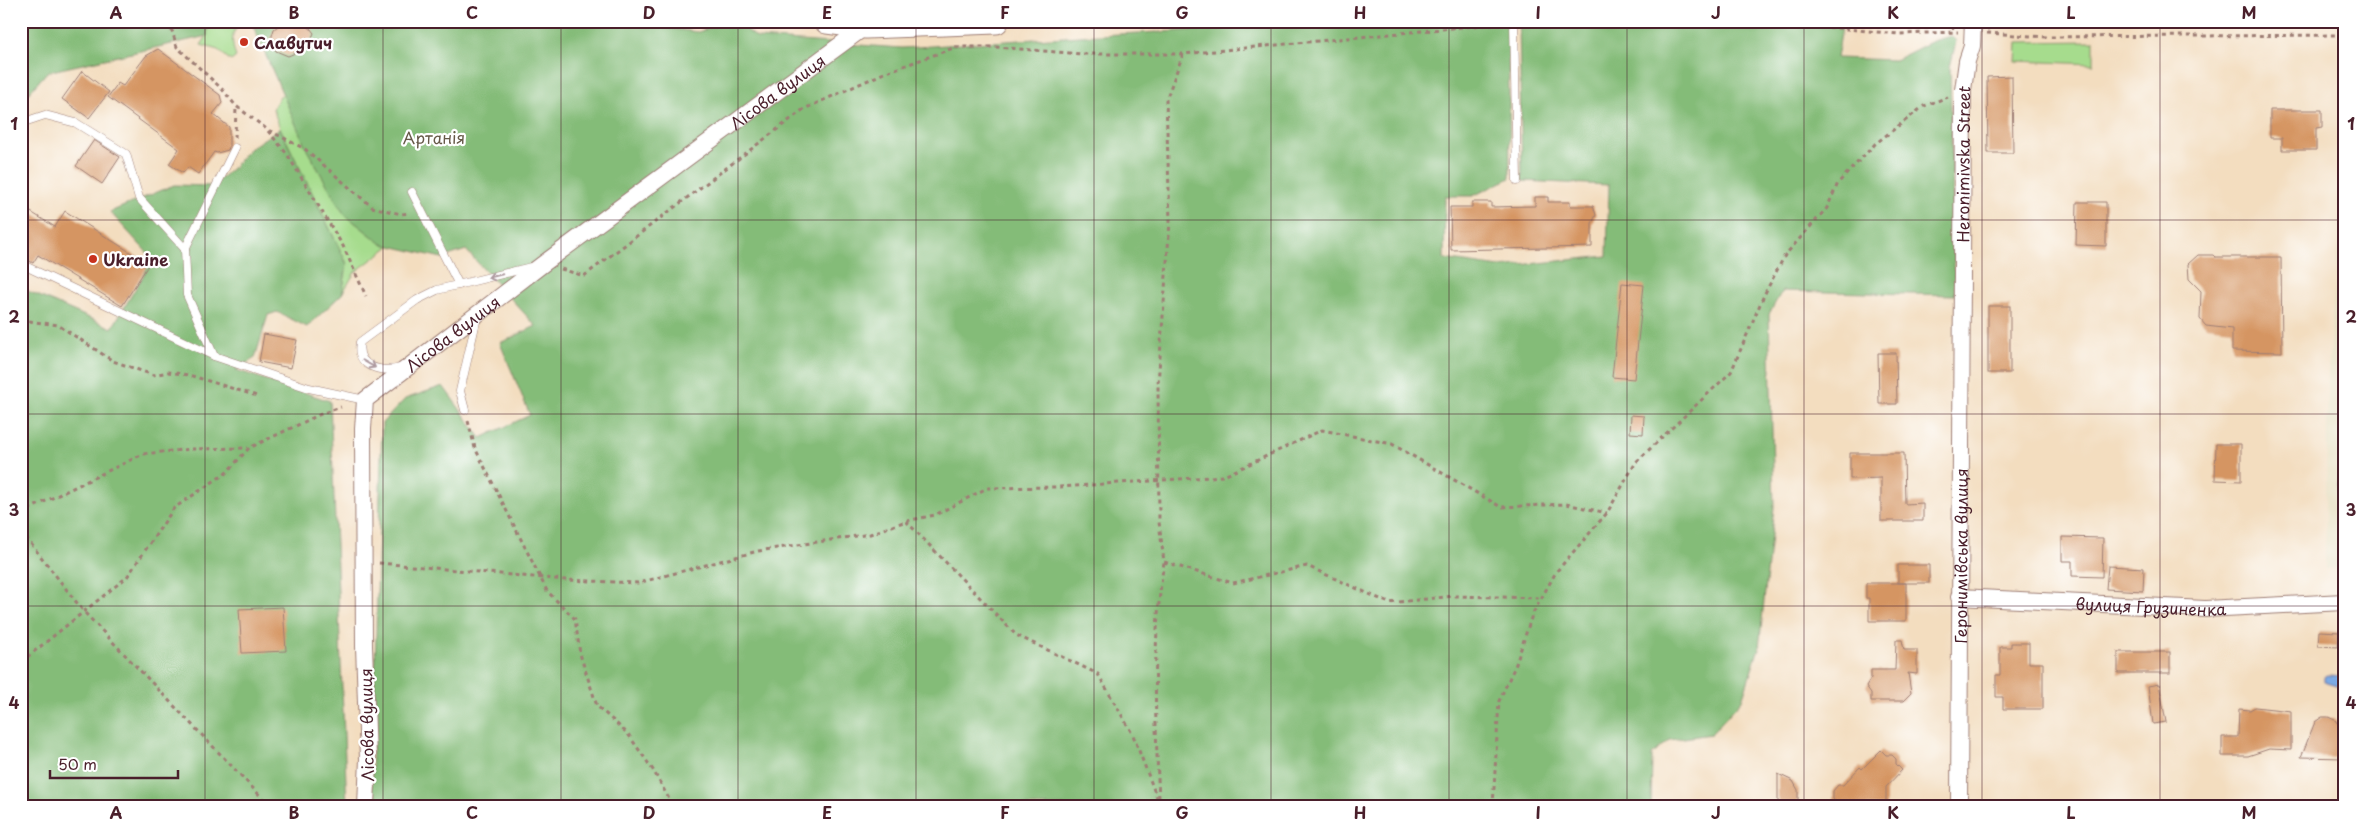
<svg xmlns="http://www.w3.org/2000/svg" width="2365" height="827" font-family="'Playpen Sans',sans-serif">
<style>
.built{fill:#e4dbba}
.green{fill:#a6dc8d;stroke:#787e5c}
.forest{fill:#84bc78;stroke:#676e52}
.water{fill:#7baae5;stroke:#626488}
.building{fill:#d59562}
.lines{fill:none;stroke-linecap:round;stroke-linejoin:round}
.lane-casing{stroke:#9e7e75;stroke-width:9}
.street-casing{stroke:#9e7e75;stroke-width:18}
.primary-casing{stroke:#9e7e75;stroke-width:27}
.path{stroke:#9e7e75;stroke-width:3;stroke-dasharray:4 4;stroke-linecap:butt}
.lane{stroke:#fff;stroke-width:8}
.street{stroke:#fff;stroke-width:16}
.primary{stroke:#fff;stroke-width:25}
.oneway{stroke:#ae9aa0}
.grid{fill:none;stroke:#4a1f2b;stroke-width:1;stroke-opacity:0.55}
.poi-dot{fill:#c8321e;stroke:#fff;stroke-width:2}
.labels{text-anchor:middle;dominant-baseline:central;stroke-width:4.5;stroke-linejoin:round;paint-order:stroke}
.poi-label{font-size:16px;font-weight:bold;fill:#4a1f2b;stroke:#fff;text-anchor:start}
.street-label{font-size:16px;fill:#4a1f2b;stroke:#fff}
.park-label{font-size:16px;fill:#665848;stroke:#fff}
.neatline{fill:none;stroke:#4a1f2b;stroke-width:2}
.grid-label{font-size:16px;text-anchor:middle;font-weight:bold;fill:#4a1f2b}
</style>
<rect width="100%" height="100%" fill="#fff"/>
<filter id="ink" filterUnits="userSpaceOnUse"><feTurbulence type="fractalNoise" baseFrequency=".02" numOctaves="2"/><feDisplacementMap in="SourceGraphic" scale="10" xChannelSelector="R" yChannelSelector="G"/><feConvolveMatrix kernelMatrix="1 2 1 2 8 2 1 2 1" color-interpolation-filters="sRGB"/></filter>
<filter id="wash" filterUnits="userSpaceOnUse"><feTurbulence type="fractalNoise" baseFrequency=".0096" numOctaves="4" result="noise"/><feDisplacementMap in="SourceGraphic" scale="20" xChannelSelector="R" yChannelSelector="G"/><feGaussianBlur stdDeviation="1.12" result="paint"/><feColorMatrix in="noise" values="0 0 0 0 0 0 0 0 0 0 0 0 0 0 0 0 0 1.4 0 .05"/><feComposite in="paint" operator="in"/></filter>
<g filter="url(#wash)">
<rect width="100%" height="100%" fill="#f3ddbf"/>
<path class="built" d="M2342,64L2344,568L2325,569L2328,372L2341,207H2338Z"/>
<g class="green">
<path d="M207,21H244C230,30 231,42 236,57L231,61L218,50L201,45L207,36Z"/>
<path d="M2094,41V64L2016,61L2017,42Z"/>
<path d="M296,83L417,226L355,272L342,294L347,264L280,128L273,109L279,97Z"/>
</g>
<g class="forest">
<path d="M21,21H207V36L47,72L21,102Z"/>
<path d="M251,21H615L698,32L724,23L741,25L757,38L902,48L1080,36L1375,21H1508L1510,178L1473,196H1445L1444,259L1500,267L1607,256L1609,185L1522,181L1519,21H1843L1837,58L1895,60L1933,41L1951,36L1956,41L1950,67L1955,295L1782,291L1769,314L1774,507L1759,648L1742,700L1711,734L1670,740L1652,755L1651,806H371L382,423L405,399L443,386L481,438L530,415L500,343L536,326L466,250L442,258L382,244L344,214L307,150Z"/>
<path d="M280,128L347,264L342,294L307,327L277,312L268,315L255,358L236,370L330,401L347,806H21V288L112,328L153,259L110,212L174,185L212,186L234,167L249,149Z"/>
<path d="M2344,425V546L2336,506Z"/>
</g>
<path class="water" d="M2328,675L2344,676V688L2324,682V677Z"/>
<g id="blocks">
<g class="building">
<path d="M285,21L296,22L310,28L314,33L310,42L298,52L288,56L276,51L271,39L274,29Z"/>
<path d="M158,49L220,95L222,103L213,114L229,127V147L228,150L217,153L214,152L198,174L188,167L183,173L169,164L179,149L108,97L118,83L123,86L146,56Z"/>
<path d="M82,71L109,92L89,118L62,99Z"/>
<path d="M2012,76L2013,153H1988L1987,77Z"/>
<path d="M2270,110H2322V127L2316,128V150H2282V138H2270Z"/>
<path d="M94,140L120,157L102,184L76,166Z"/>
<path d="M1535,197H1548V202H1570V206H1593L1596,215L1592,223V247L1451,250L1450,207H1472V202H1491V207L1535,206Z"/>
<path d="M2077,202H2106V246L2076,245Z"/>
<path d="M21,206L55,227L65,211L149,264L122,306L38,255L33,263L21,256Z"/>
<path d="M2198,255H2213L2215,257H2281L2282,352L2232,351V329L2206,326L2200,319L2201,291L2189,279L2188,264Z"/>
<path d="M1622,283L1644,285L1634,379L1612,377Z"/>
<rect x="1988" y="306" width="22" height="67"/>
<path d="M264,334L297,340L291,368L259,362Z"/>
<path d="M1878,353H1896L1897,404H1879Z"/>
<path d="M1631,415L1644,416L1643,434L1630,433Z"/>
<path d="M2216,444H2241V481L2215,480Z"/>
<path d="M1850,453H1904L1905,504L1923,503V521H1881V478L1850,479Z"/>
<path d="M2062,537L2103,538L2102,577L2072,576V561H2062Z"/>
<rect x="1898" y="565" width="31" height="18"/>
<path d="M2108,566L2144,568L2143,591L2106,589Z"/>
<path d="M1866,583H1906V621H1869V598H1866Z"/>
<path d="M283,607L286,651L242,653L239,609Z"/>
<path d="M2319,631L2339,632L2338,647L2318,646Z"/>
<path d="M1896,640H1902L1904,650H1917V674L1908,673L1911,693L1903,701H1871V693L1866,686L1871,678V670H1895Z"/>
<path d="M2011,643H2029V663H2043V709H2003V697H1996V675H2000V647H2011Z"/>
<rect x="2118" y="652" width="52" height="21"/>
<path d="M2159,684L2166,722L2153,724L2148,686Z"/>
<path d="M2255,707L2291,711V750L2269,749L2248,756H2222V737H2238L2239,709L2250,710Z"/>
<path d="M2322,717H2328L2335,720L2338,724L2344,725V758L2301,757L2315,722Z"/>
<path d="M1881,750L1886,755H1892L1896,759V764L1902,770L1886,787V806H1840L1833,799V791L1838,785H1843L1860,767L1862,769Z"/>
<path d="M1778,774L1793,781L1798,790V800L1795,806H1778Z"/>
</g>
</g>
</g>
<g filter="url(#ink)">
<use href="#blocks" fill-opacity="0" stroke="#9e7e75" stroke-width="1"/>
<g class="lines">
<g class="lane-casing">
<g id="lane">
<path d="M1514,21L1517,181"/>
<path d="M21,123L45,115L76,123L126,154L139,198L185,249L187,295L214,356L309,388L365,400"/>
<path d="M412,192L459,285"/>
<path d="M185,249L235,148"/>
<path d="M21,264L214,356"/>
<path d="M401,368C381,373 355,367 360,342L417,300L437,290L531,267"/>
<path d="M465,410L460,391L477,317"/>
</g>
</g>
<g class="street-casing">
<g id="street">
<path id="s1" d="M1959,597L2205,609L2344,602"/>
<path id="s2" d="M366,806L368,759L364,646L363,429L365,400L543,264L866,26"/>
<path id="s3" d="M1959,806L1963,90L1967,61L1972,46L1973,21"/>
</g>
</g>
<g class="primary-casing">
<path id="primary" d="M827,21L866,26L996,21"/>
</g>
<g class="path">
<path d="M169,21L177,47L222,89L236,106L268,130L305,149L372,207L401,214L410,213"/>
<path d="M1525,22L1827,27L1898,34L1958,32"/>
<path d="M1953,25V33"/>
<path d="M1987,33L2046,37L2344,35"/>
<path d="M1183,54L1166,100L1170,221L1158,384L1159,522L1164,562L1233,583L1307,566L1389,603L1454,596L1541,598"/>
<path d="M268,131L287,154L343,246L366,296"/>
<path d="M235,138L236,107"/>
<path d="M561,269L584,276L804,109L884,73L956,47H996L1081,54H1183L1504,23"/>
<path d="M21,320L58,325L113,361L153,375L168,372L189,375L257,396"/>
<path d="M468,421L475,448L547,591L575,619L580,654L597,706L628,734L653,770L673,806"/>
<path d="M21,513L143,454L191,449L248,448"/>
<path d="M906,521L1016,635L1098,674L1133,735L1160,806"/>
<path d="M21,531L84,612L270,806"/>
<path d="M379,563L566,580L638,583L758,551L870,534L906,521L935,515L987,488L1060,487L1224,476L1322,430L1392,444L1501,507L1566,504L1607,513"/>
<path d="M21,662L127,577L174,508L226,473L249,448L323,413L341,407"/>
<path d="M1159,798C1155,720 1152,640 1164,562"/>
<path d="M1493,806L1499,701L1516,664L1532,615L1556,572L1607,513L1636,462L1731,372L1764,295L1785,255L1827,208L1838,183L1875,144L1924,106L1948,97"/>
</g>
<use href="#lane" class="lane"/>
<use href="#street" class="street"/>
<use href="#primary" class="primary"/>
</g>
<defs><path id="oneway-shaft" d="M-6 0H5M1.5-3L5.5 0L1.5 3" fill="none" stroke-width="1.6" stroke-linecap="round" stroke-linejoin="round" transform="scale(1.25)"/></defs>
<g class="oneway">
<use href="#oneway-shaft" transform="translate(495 276) rotate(166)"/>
<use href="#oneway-shaft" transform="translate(369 364) rotate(30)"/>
</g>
</g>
<path class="grid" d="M205,21V806M383,21V806M561,21V806M738,21V806M916,21V806M1094,21V806M1271,21V806M1449,21V806M1627,21V806M1804,21V806M1982,21V806M2160,21V806M21,220H2344M21,414H2344M21,606H2344"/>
<g class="poi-dot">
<circle cx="244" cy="42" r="5"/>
<circle cx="93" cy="259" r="5"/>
</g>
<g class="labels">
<g class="poi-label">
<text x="254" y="42">Славутич</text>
<text x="103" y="259">Ukraine</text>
</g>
<g class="street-label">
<text stroke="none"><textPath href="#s2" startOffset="921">Лісова вулиця</textPath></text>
<text stroke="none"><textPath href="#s3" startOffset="642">Heronimivska Street</textPath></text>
<text stroke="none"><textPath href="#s2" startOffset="516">Лісова вулиця</textPath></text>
<text stroke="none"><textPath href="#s3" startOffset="250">Геронимівська вулиця</textPath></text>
<text stroke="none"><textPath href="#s1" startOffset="192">вулиця Грузиненка</textPath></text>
<text transform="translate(366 725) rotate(-91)">Лісова вулиця</text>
</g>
<g class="park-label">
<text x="434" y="137">Артанія</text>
</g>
</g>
<rect width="2365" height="827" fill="none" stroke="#fff" stroke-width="55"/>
<path d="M50 770v8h128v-8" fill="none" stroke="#4a1f2b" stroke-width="2.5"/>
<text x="58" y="770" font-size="15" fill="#4a1f2b" stroke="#ffffff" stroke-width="4" paint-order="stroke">50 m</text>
<rect x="28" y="28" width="2310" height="772" class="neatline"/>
<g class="grid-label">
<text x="116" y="19">A</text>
<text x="294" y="19">B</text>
<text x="472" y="19">C</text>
<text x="649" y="19">D</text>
<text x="827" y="19">E</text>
<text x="1005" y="19">F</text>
<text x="1182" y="19">G</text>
<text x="1360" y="19">H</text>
<text x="1538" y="19">I</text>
<text x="1716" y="19">J</text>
<text x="1893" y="19">K</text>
<text x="2071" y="19">L</text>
<text x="2249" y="19">M</text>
<text x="14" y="130">1</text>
<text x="2351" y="130">1</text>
<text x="14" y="323">2</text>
<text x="2351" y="323">2</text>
<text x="14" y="516">3</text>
<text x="2351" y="516">3</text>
<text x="14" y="709">4</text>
<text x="2351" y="709">4</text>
<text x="116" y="819">A</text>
<text x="294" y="819">B</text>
<text x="472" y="819">C</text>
<text x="649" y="819">D</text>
<text x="827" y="819">E</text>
<text x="1005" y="819">F</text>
<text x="1182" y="819">G</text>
<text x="1360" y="819">H</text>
<text x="1538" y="819">I</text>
<text x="1716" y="819">J</text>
<text x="1893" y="819">K</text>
<text x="2071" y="819">L</text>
<text x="2249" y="819">M</text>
</g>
</svg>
